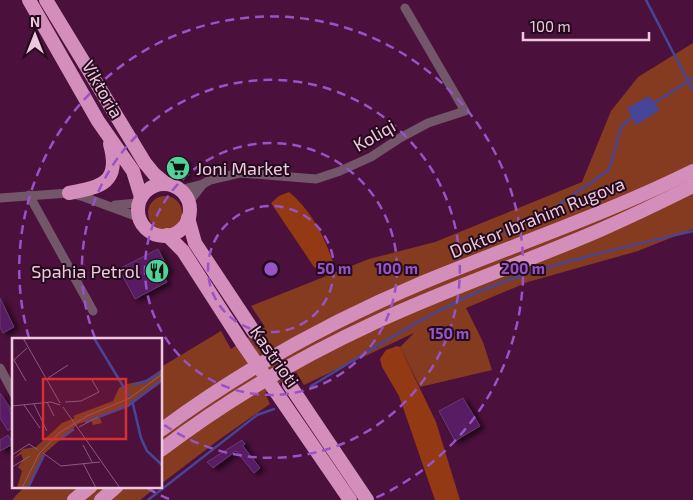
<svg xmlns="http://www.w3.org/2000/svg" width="693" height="500" font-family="'Exo 2',sans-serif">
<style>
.green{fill:#853b1f}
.forest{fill:#933913}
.water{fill:#474597}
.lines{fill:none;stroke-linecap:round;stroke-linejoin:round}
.stream{stroke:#474597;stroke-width:2.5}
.building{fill:#581c65;stroke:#683a71;filter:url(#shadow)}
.highway-tunnel{stroke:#632c54;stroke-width:14;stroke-dasharray:14 7;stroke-linecap:butt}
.minor{stroke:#735669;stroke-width:9}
.highway{stroke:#d48ebc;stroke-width:14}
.ring{fill:none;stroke:#9853c7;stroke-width:2.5;stroke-dasharray:9 6}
.labels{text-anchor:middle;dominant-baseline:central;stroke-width:4;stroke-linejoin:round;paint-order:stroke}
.street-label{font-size:18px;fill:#edc8df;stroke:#230a1c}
.poi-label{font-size:18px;fill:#edc8df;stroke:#230a1c;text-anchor:start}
.inset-river{fill:none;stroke:#474597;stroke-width:2.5}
.inset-road{fill:none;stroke:#8c5a7d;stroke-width:1}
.view{fill:#d73031;fill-opacity:0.15;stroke:#d73031;stroke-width:2.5}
.inset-edge{fill:none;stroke:#edc8df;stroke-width:2.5}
.centre{fill:#9853c7;stroke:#230a1c;stroke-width:2.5}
.ring-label{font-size:15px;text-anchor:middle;font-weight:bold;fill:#9853c7;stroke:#230a1c;stroke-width:4;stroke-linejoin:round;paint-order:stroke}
</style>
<defs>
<filter id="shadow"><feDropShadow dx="4.5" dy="2.5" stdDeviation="2.5" flood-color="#0009"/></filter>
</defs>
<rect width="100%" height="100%" fill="#4b103c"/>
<g class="green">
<path d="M693,43V229L638,251L528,282L466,308L483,342L492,370L420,387L400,347L414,333L304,385L296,372L265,393L270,404L216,442L161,484V367L221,331L231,349L265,327L251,306L369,259L435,242L582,182L611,111L638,77Z"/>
<circle cx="165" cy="213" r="17"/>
<path d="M25,486H158L140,500H12Z"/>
</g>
<g class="forest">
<path d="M289,192C311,210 324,236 333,262L321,271L314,267L271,203L279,196Z"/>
<path d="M397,346L400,347L436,422L460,500H435L399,396L382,367L380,359L386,350Z"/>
</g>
<path class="water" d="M649,96L660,110L636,125L627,108Z"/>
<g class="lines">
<g class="stream">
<path d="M646,0L693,91"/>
<path d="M654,103L693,78"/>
<path d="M505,233L554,208L609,170L621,127L632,117"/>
<path d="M311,386C372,350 432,309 498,284C560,261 629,246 693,231"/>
<path d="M148,500L257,415L274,409"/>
</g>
</g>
<g class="building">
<path d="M185,160L186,176L172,177L171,161Z"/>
<path d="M158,249L169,271L163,274L167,282L135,299L119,269Z"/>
<path d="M0,298L14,327L3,333L0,327Z"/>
<path d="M0,393L11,409L9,410L14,418V427L8,431L0,418Z"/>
<path d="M463,398L480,426L455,441L439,411Z"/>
<path d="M8,435L13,444L0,451V440Z"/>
<path d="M242,440L245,444L243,446L260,468L254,473L236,451L213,468L207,462Z"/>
</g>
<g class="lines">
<path class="highway-tunnel" d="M254,332L289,384"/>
<g class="minor">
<path d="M180,190L203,184L210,180L240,173L316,179L340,171L371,157L400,138L428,123L465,111L405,8"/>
<path d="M29,195L93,311"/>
<path d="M0,198L69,193L84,197L138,217"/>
<path d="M189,202L203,184"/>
<path d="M115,205L138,203"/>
<path d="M0,368L14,394"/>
</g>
<g class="highway">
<path d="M29,0L98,121L133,171L141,197"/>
<path d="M46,0L145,163L154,174L166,184"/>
<circle cx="164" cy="210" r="26"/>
<path d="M69,193C101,187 121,183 110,144"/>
<path d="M188,218L195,243L254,332"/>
<path d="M167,235L183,251L241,341L350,500"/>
<path d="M289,384L367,500"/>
<path d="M161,430C242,370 331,321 424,282C514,245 606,214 693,171"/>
<path d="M161,450C228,399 300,357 376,322C449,288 526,262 600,230C632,216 663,201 693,186"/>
<path d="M74,500L91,486"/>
<path d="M101,500L117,486"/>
</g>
</g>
<g class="ring">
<circle cx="271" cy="269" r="63"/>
<circle cx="271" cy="269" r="126"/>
<path d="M95 338A189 189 0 1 1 163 424"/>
<path d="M169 499A252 252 0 0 1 145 487M29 338A252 252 0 1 1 373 499"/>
</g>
<defs>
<g id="supermarket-disc" transform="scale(1.25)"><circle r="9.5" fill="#50d398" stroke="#230a1c"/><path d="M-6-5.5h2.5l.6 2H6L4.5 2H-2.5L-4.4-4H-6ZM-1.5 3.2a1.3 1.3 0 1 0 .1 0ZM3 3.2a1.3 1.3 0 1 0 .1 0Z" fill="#111"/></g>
<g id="restaurant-disc" transform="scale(1.25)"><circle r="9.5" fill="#50d398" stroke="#230a1c"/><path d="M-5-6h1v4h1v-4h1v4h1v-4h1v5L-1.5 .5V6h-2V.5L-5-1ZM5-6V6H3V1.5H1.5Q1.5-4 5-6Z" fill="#111"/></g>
</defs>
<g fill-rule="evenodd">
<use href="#supermarket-disc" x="178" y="168"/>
<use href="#restaurant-disc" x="157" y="271"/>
</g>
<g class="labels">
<g class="street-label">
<text transform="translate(103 89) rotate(60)">Viktoria</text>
<text transform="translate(374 135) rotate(-30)">Koliqi</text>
<text transform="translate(537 217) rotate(-22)">Doktor Ibrahim Rugova</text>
<text transform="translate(275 356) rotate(55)">Kastrioti</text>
</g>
<g class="poi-label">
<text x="196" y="168">Joni Market</text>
<text x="140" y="271" text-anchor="end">Spahia Petrol</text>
</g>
</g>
<g transform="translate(12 338)">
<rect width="150" height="150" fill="#4b103c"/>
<path d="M150,31V43L145,48L116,68L87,78L90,85L81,87L79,82L66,86L32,116L16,150H5L10,133L6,129L11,121L9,116L1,121L11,111L24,109L50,85L63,80L61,78L101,63L107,50L115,46L135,42Z" fill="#853b1f"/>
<path class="inset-river" d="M82,0L117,58M121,47L134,43L150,33M120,62L129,100L135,113L150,127M73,84L116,68L150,42M47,102L62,91M16,150L32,117"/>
<path class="inset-road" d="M11,0L48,65M36,40L56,27M14,43L2,22L15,10M35,64L42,78M53,64L69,63L87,54L80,42M22,66L35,93M12,67L28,90M0,68L39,64L48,67M51,69L108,150M67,89L86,79M71,107L80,124M31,115L49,128L88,124M0,117L17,106L26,112M71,125L84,150M0,129L18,118M10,150L27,116L47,95L75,78L118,60L150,36"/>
<path class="view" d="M31,41H114V101H31Z"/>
<rect width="150" height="150" class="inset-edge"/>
</g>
<circle cx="271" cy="269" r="8" class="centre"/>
<g class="ring-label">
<text x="334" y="274">50 m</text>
<text x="397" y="274">100 m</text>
<text x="523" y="274">200 m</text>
<text x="449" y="339">150 m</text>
</g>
<g transform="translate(35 35)" stroke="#230a1c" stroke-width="4" paint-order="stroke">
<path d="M0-4L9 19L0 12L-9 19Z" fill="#edc8df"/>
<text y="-8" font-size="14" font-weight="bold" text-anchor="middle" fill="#edc8df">N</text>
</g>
<path d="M523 32v8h126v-8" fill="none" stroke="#edc8df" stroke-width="2.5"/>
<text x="530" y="32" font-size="15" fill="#edc8df" stroke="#230a1c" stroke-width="4" paint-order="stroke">100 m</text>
</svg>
